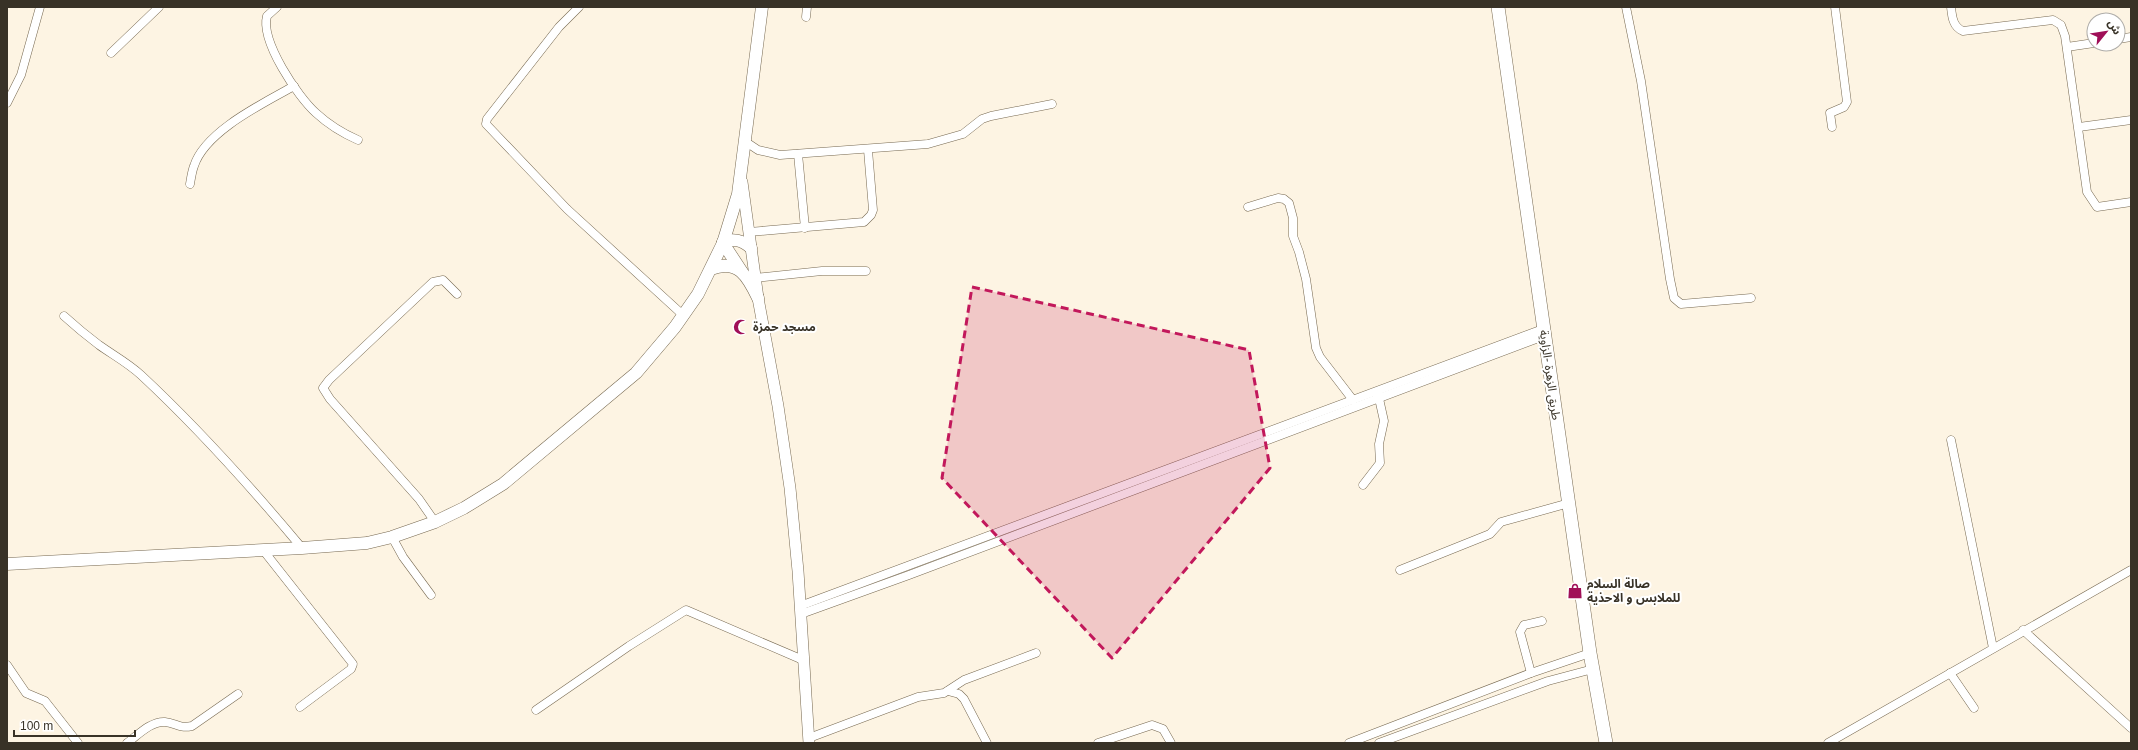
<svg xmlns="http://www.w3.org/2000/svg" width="2138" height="750" font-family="Helvetica,'Noto Sans Arabic',sans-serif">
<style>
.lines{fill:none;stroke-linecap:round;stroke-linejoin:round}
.minor-casing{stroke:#776951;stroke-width:9}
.tertiary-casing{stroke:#776951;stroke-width:12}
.secondary-casing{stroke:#776951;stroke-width:13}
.primary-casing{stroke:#776951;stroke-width:14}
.minor{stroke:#fff;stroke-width:8}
.tertiary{stroke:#fff;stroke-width:11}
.secondary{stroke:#fff;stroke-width:12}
.primary{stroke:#fff;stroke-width:13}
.marked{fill:#c2185b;fill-opacity:0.2;stroke:#c2185b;stroke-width:3;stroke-dasharray:8 5;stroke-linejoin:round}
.labels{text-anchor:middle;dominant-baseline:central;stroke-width:4;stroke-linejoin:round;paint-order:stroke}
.poi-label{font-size:12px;font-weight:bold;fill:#383227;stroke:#fff;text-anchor:start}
.street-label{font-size:12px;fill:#383227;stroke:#fff}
</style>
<rect width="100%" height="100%" fill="#fdf4e3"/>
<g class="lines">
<g class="minor-casing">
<g id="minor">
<path d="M277,7L267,16C260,41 298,97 316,113C329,125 342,133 358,140"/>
<path d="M579,7L559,27L487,119L486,124L567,209L684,316"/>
<path d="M1626,7L1641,81L1670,279L1674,298L1681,304L1751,298"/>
<path d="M1951,7C1952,17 1953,27 1963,31L2053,20L2061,25L2065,36L2087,192L2097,207L2131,202"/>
<path d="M806,17L807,7"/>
<path d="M2118,39L2131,37"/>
<path d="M2067,47L2094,43"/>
<path d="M111,53L159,7"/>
<path d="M7,103L21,75L40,7"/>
<path d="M1832,127L1830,113L1844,107L1847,102L1835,7"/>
<path d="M2079,127L2131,120"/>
<path d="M746,142L758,150L780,155L928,144L963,134L982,119L991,116L1052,104"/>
<path d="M798,154L805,228"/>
<path d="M190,184C191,178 192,171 194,166C205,131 264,103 294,86"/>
<path d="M1248,207L1278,198L1284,199L1289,203L1293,218V236L1299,252L1306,279L1316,348L1320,357L1353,400"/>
<path d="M749,232L864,222L871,215L873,210L868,150"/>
<path d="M755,278L822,271H866"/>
<path d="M64,316C75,326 87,336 99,345C113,355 128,363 141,375C199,429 251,487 302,548"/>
<path d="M1951,440L1993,648"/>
<path d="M1363,485L1380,463L1379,444L1384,421L1378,394"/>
<path d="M435,522L419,499L330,399L323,388L329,380L433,282L443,280L457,294"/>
<path d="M392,537L403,557L431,595"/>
<path d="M263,550L353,664L351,669L300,707"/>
<path d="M1400,570L1490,534L1501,522L1569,503"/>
<path d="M800,606L1543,329"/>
<path d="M801,614L909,575L1544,336"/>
<path d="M2023,630L2131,728"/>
<path d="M7,665L26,693L45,701L78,743"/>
<path d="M1531,673L1520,632L1524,625L1542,621"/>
<path d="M1950,673L1974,708"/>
<path d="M948,691L959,694L964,699L987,743"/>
<path d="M536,710L629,646L686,610L803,660"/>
<path d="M809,738L918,697L944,693L964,680L1036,653"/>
<path d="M127,743C138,735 151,721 165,722C176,723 179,729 192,726L238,694"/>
<path d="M1098,743L1152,725L1163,729L1171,743"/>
<path d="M1349,743L1531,673L1590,653"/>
<path d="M1379,743L1548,681L1593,669"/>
<path d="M1828,743L2131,570"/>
</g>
</g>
<g class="tertiary-casing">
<path id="tertiary" d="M742,182L758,298L778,406L790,488L798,571L809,743"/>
</g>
<g class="secondary-casing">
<g id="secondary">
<path d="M723,242C734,238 742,240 751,248"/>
<path d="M723,243L742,272"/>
<path d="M711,269C738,258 748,277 758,298"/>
<path d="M7,564L302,548L367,543L392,537L435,522L464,508L503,484L636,373L675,327L698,294L723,243L738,194L762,7"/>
</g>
</g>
<g class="primary-casing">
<path id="primary" d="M1498,7L1590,653L1606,743"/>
</g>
<use href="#minor" class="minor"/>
<use href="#tertiary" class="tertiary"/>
<use href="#secondary" class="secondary"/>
<use href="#primary" class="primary"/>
</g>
<path class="marked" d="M972,287L1249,350L1270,468L1112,658L942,478Z"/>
<defs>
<g id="mosque-bare" transform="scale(1.2)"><path d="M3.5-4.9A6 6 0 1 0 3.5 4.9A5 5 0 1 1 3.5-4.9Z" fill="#a00f58" stroke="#fff" stroke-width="2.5" paint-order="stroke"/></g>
<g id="shop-bare" transform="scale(1.2)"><path d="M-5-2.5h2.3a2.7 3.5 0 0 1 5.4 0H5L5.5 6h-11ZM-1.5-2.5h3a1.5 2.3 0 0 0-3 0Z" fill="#a00f58" stroke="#fff" stroke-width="2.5" paint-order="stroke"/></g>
</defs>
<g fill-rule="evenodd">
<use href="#mosque-bare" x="741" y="327"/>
<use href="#shop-bare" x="1575" y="591"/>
</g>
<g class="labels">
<g class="poi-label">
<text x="753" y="327">مسجد حمزة</text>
<text x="1587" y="584">صالة السلام<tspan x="1587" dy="14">للملابس و الاحذية</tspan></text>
</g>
<g class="street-label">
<text transform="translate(1550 375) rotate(82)">طريق الزهرة -الزاوية</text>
</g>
</g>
<rect width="2138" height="750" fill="none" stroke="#383227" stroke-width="16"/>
<g transform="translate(2106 32) rotate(60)"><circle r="19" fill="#ffffff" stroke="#afada9"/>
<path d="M0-3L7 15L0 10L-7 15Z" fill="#a00f58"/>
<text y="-6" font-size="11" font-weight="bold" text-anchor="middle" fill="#383227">ش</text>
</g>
<path d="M14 730v6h121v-6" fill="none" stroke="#383227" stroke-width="2"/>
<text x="20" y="730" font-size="12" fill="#383227" stroke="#ffffff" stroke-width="3" paint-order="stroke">100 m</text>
</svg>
